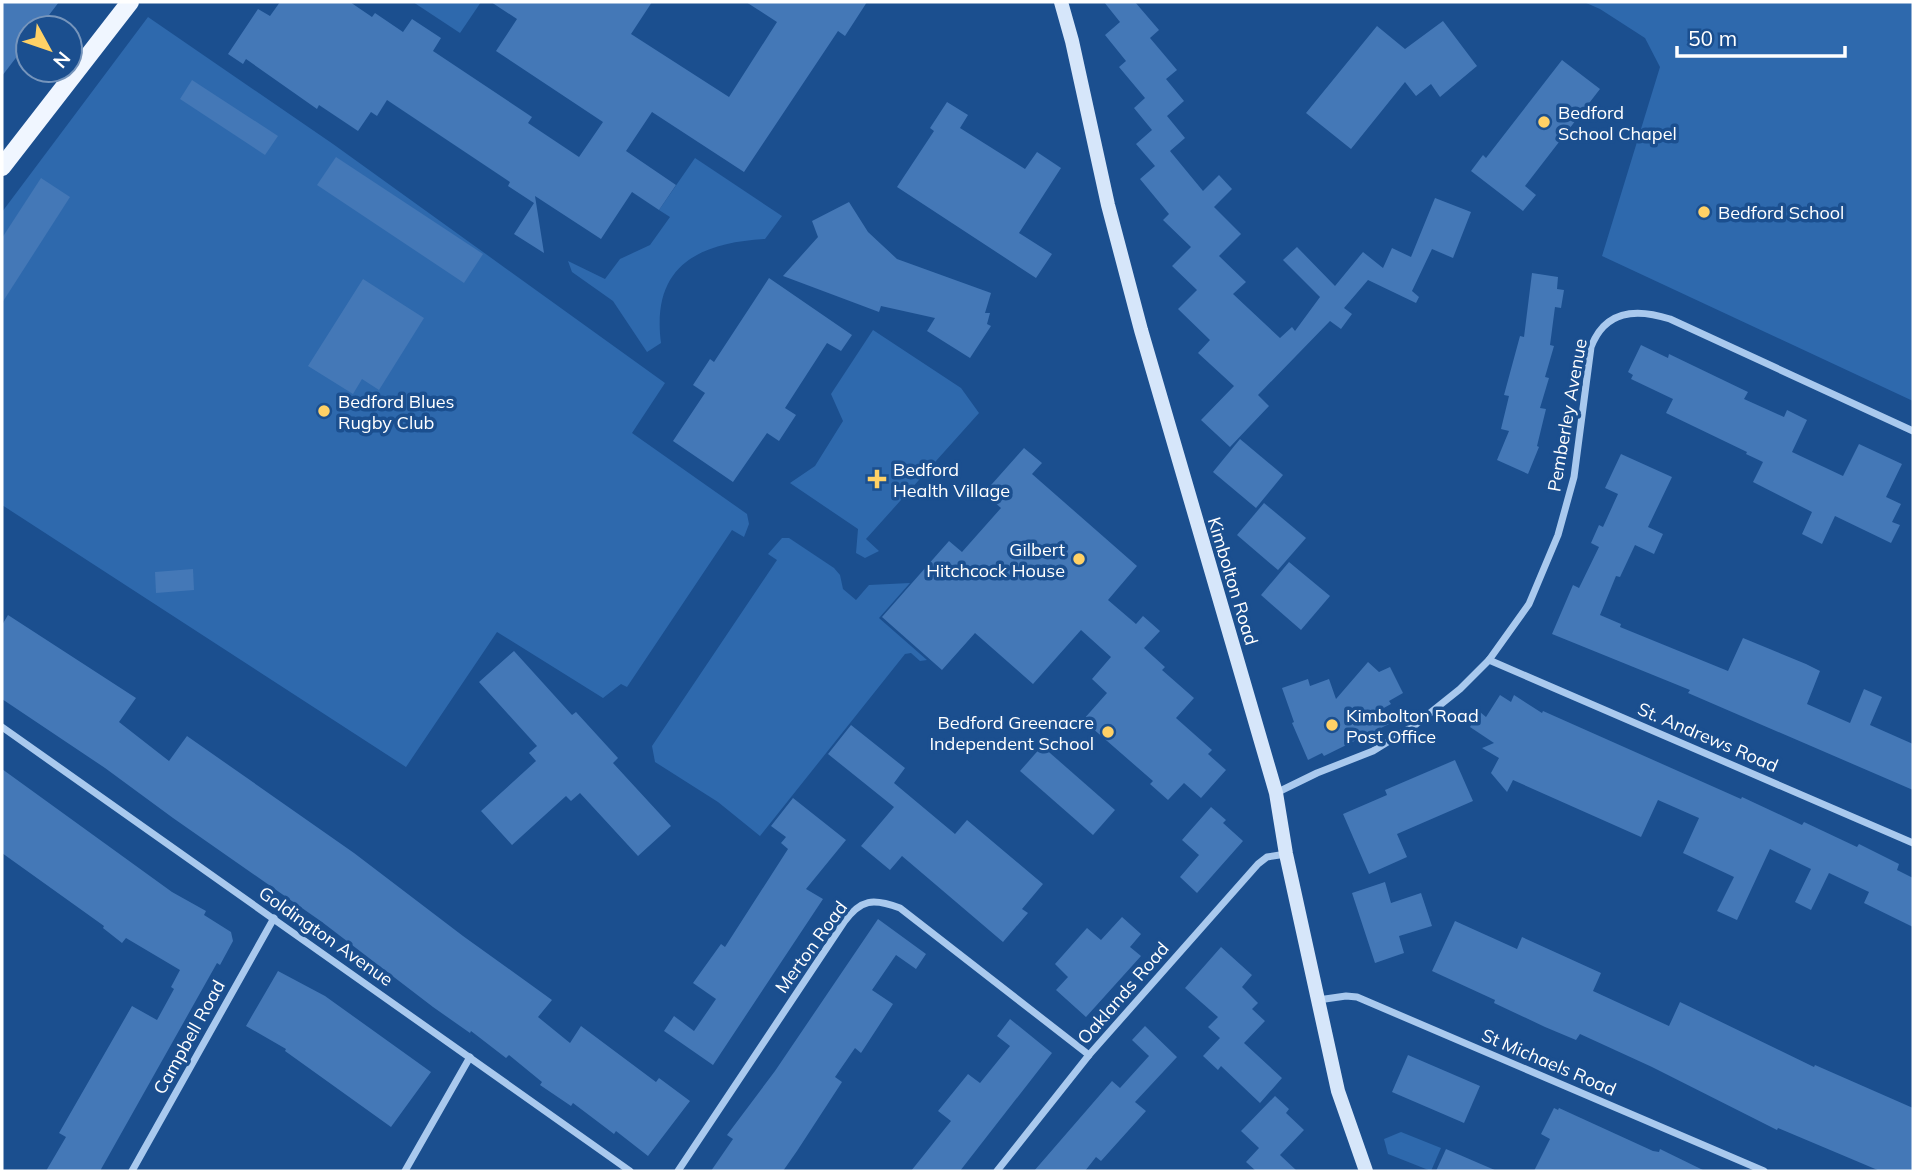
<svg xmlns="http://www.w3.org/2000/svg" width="1915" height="1173" font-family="Mulish,sans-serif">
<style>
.green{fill:#2e69ad}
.building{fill:#4478b7}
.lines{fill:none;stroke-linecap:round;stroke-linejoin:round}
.street{stroke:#a9c9ee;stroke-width:7}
.secondary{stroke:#d6e6fa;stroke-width:14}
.primary{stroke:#f0f6ff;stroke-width:18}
.poi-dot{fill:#ffd166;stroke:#1b4f8f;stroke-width:2.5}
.labels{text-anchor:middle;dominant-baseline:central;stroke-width:7;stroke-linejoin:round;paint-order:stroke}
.poi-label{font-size:18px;fill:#fff;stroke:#1b4f8f;text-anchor:start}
.street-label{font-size:18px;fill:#fff;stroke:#1b4f8f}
</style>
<rect width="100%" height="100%" fill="#1b4f8f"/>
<g class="green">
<path d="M413,2H481L460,33Z"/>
<path d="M1584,2H1913V401L1602,256L1660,67L1645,38L1600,9Z"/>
<path d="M148,17L333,144L665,383L632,433L747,514L749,524L744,537L732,530L627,687L621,684L603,698L497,632L406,767L2,505V212Z"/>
<path d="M695,158L782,216L765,239C698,243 651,266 661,343L647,352L613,301L572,272L568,261L605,279L620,259L650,245L670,217L659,210Z"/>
<path d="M873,330L961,388L979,413L866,539L879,551L865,558L856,553L858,529L790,483L815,466L843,421L831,394Z"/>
<path d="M782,538H789L834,568L840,575L843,589L856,600L869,585L910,583L879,618L927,660L920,661L911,653L905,654L760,836L718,802L655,762L652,746L777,560L768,554Z"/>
<path d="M1401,1132L1441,1148L1431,1171L1388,1154L1384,1139Z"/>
</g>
<g class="building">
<path d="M2,2H59L39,28H28V42L2,76Z"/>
<path d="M280,2H350L372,17L375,13L403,32L412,19L441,38L433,51L532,117L528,123L579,157L603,122L496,51L517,19L491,2H652L631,34L729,97L777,22L746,2H867L845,36L838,31L744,172L652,112L626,151L676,185L659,210L632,192L601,239L535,196L544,253L514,234L534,203L508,186L510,182L387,100L377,116L371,112L358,131L319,105L317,109L246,59L243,64L228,54L258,9L270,16Z"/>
<path d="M1104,2H1135L1159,30L1150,38L1177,70L1166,79L1184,101L1167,116L1185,138L1170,151L1203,191L1219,175L1232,189L1214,207L1241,234L1219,256L1246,282L1233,294L1280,338L1292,327L1295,331L1320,297L1283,260L1297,247L1335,286L1363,252L1383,268L1392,248L1411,257L1435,198L1471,212L1453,258L1432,249L1412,291L1419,297L1416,303L1368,280L1344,308L1352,314L1341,329L1330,321L1258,395L1269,406L1230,447L1201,420L1234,386L1198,353L1210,340L1178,309L1197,290L1172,266L1191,247L1163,220L1169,214L1140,179L1155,166L1136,144L1152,130L1134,108L1145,98L1119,67L1126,61L1105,35L1120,22Z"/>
<path d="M1443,21L1477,66L1440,97L1431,84L1416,96L1405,82L1351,149L1306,113L1377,26L1405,49Z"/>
<path d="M1562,60L1600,89L1525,186L1536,195L1523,211L1471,171L1483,155L1486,158Z"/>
<path d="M192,80L278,136L265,155L180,99Z"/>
<path d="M947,102L968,115L960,128L1025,169L1037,152L1061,168L1019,233L1052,254L1036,278L897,187L934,131L930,128Z"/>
<path d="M336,157L483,254L464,283L317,185Z"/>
<path d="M41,178L70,197L2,303V238Z"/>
<path d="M849,202L868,232L897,259L991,293L985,313H990L987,324L991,326L970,358L927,331L935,318L881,306L879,312L783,276L818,237L812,221Z"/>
<path d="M1532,273L1558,277L1557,289L1564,290L1561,308L1555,307L1550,345L1554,346L1545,377L1549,378L1540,408L1546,409L1537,446L1539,447L1528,474L1497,460L1509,431L1501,429L1509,396L1504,395L1520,336L1524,337Z"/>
<path d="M769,278L852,335L841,351L827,343L785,408L796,415L779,441L767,433L733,482L673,441L705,393L693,385L710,359L714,362Z"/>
<path d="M363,279L424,318L379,390L362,379L353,394L308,366Z"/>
<path d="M1641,345L1668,358L1669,354L1748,392L1744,399L1784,417L1787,410L1807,420L1792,452L1843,476L1859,444L1902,464L1886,497L1901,504L1892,522L1900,525L1891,543L1835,516L1822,544L1802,534L1812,512L1753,482L1763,462L1746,454L1747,452L1666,413L1673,399L1631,379L1633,375L1628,372Z"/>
<path d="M1240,439L1283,475L1256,508L1213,472Z"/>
<path d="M1024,448L1042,463L1032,474L1137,566L1108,600L1136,624L1143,616L1160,631L1144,648L1165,667L1162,670L1194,698L1176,718L1212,750L1208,754L1226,770L1201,798L1184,783L1168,800L1150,784L1153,781L1083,720L1107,693L1092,679L1111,657L1081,630L1033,684L975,633L942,670L882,617L949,541L962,552L1001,508L984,493Z"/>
<path d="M1621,454L1672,477L1648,527L1663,534L1654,554L1635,545L1620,577L1616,576L1600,615L1621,624L1620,627L1728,671L1743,638L1806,664L1820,671L1807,704L1850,723L1864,689L1882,697L1870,725L1913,744V790L1688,693L1690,690L1552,634L1573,585L1579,588L1599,547L1591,543L1599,525L1603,527L1618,494L1605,488Z"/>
<path d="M1264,503L1306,538L1278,570L1237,535Z"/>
<path d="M1289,562L1330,596L1301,630L1261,595Z"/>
<path d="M193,569L194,590L156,593L155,572Z"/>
<path d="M8,615L136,698L119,722L169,761L187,736L354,853L463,936L552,1000L538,1017L570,1043L581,1026L656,1082L659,1078L690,1101L648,1156L616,1131L614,1134L573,1103L571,1106L540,1085L542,1082L509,1055L506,1058L471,1031L470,1033L433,1007L322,922L173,818L105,768L2,699V625Z"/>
<path d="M514,651L572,715L576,712L618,758L613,763L671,826L638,856L580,793L571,801L566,796L512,845L481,811L536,761L529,753L537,746L479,682Z"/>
<path d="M1368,662L1379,672L1390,667L1403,693L1389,701L1391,704L1382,709L1389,724L1324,756L1322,753L1308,760L1292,723L1294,722L1282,688L1308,679L1310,686L1329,679L1336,699Z"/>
<path d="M1500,695L1511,702L1514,695L1542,713L1543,711L1741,799L1742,797L1802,825L1804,822L1857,847L1859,844L1899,864L1897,870L1913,878V927L1864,903L1869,892L1829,873L1811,910L1795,902L1811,869L1770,849L1737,920L1717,911L1734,877L1683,853L1699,818L1658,800L1641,837L1513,780L1507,792L1491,773L1499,758L1482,748L1494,743L1470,727L1480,712L1486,717Z"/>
<path d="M851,725L905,768L894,783L955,834L967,820L1043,884L1022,909L1028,913L1003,942L902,856L890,870L861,846L894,807L828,754Z"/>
<path d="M1042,746L1115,810L1093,835L1020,771Z"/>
<path d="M1455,760L1473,801L1397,834L1407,857L1369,874L1343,814L1387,795L1385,790Z"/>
<path d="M2,769L172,892L206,911L204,915L231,932L233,941L220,965L217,963L100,1171H46L66,1137L59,1133L132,1006L157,1020L174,989L171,987L180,970L126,938L122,943L103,928L104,926L2,853Z"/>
<path d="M793,798L846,840L806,889L823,899L713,1065L664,1031L674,1016L694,1031L716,999L693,983L721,944L725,947L788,849L781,843L786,837L771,826Z"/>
<path d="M1211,807L1226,820L1223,823L1243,841L1197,893L1180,877L1199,855L1182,840Z"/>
<path d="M1385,882L1391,903L1421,893L1432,926L1399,936L1404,953L1375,963L1352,893Z"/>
<path d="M1122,917L1141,934L1130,947L1141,956L1086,1017L1056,990L1068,977L1055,964L1087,928L1101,940Z"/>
<path d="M878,919L926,954L916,969L896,955L872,990L893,1004L861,1053L855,1048L835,1077L842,1082L797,1151L783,1171H711L733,1139L727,1135L775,1071Z"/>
<path d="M1455,921L1517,949L1522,937L1601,973L1593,991L1669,1026L1680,1002L1814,1067L1815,1065L1913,1108V1171H1880L1778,1128L1777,1130L1652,1067L1580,1034L1576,1040L1545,1027L1494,1003L1495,1000L1432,971Z"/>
<path d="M1221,947L1252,975L1242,987L1258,1003L1252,1009L1265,1021L1244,1043L1282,1078L1260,1103L1221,1066L1218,1070L1203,1056L1220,1038L1208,1027L1218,1017L1185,988Z"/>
<path d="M278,971L325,996L431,1072L391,1127L285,1051L286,1049L246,1026Z"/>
<path d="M1010,1019L1052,1053L960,1171H911L951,1121L938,1111L968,1074L980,1083L1010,1046L997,1036Z"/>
<path d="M1145,1026L1177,1057L1135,1102L1146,1111L1101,1161L1096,1157L1085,1171H1034L1112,1081L1120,1088L1149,1056L1132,1040Z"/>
<path d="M1408,1055L1480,1086L1464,1123L1392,1092Z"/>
<path d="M1275,1096L1289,1109L1286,1113L1304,1130L1280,1155L1297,1171H1256L1246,1162L1259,1148L1241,1131Z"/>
<path d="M1554,1108L1558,1110L1559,1108L1653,1151L1659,1152L1660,1149L1705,1171H1534L1550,1139L1541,1134Z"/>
<path d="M1446,1149L1497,1171H1436Z"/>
</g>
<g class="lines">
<g class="street">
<path d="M1489,660L1913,843"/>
<path d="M2,727L630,1171"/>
<path d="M1276,793L1317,773L1373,751L1415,725L1460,689L1489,660L1529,604L1558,535L1574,477L1591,347C1605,310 1636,308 1670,319L1913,431"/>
<path d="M1318,1000L1346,996L1357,997L1764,1171"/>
<path d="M132,1171L274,918"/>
<path d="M405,1171L470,1057"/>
<path d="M678,1171L844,922C861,899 873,898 900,908L1089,1055"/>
<path d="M997,1171L1089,1055L1258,864L1267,857L1286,854"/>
</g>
<path class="secondary" d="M1061,2L1072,41L1108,205L1141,330L1276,793L1286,854L1338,1091L1366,1171"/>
<path class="primary" d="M2,167L130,2"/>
</g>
<g class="poi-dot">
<circle cx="1544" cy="122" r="7"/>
<circle cx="1704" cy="212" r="7"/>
<circle cx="324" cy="411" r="7"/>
<path d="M873.5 468.5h7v7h7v7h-7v7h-7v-7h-7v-7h7z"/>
<circle cx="1079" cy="559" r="7"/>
<circle cx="1332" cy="725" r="7"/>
<circle cx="1108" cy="732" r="7"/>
</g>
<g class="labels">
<g class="poi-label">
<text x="1558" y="112">Bedford<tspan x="1558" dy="21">School Chapel</tspan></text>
<text x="1718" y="212">Bedford School</text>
<text x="338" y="401">Bedford Blues<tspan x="338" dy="21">Rugby Club</tspan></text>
<text x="893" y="469">Bedford<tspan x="893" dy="21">Health Village</tspan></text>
<text x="1065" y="549" text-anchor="end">Gilbert<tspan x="1065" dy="21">Hitchcock House</tspan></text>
<text x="1346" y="715">Kimbolton Road<tspan x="1346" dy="21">Post Office</tspan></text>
<text x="1094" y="722" text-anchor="end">Bedford Greenacre<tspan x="1094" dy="21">Independent School</tspan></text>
</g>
<g class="street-label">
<text transform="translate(1567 415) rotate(-80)">Pemberley Avenue</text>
<text transform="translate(1233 581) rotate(73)">Kimbolton Road</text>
<text transform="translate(1708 737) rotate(23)">St. Andrews Road</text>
<text transform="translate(326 936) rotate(35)">Goldington Avenue</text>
<text transform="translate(811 947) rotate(-54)">Merton Road</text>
<text transform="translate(1123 993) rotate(-49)">Oaklands Road</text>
<text transform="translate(189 1037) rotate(-61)">Campbell Road</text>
<text transform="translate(1549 1062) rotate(23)">St Michaels Road</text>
</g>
</g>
<rect width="1915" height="1173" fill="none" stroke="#ffffff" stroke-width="7"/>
<g transform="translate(49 49) rotate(130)"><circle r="33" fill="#1b4f8f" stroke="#7695bc" stroke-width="2"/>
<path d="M0-5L12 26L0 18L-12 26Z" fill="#ffd166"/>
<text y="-10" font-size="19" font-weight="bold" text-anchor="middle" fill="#ffffff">N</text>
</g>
<path d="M1677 46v10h168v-10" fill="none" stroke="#ffffff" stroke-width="3.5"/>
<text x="1688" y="46" font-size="21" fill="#ffffff" stroke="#1b4f8f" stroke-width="5" paint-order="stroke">50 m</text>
</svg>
